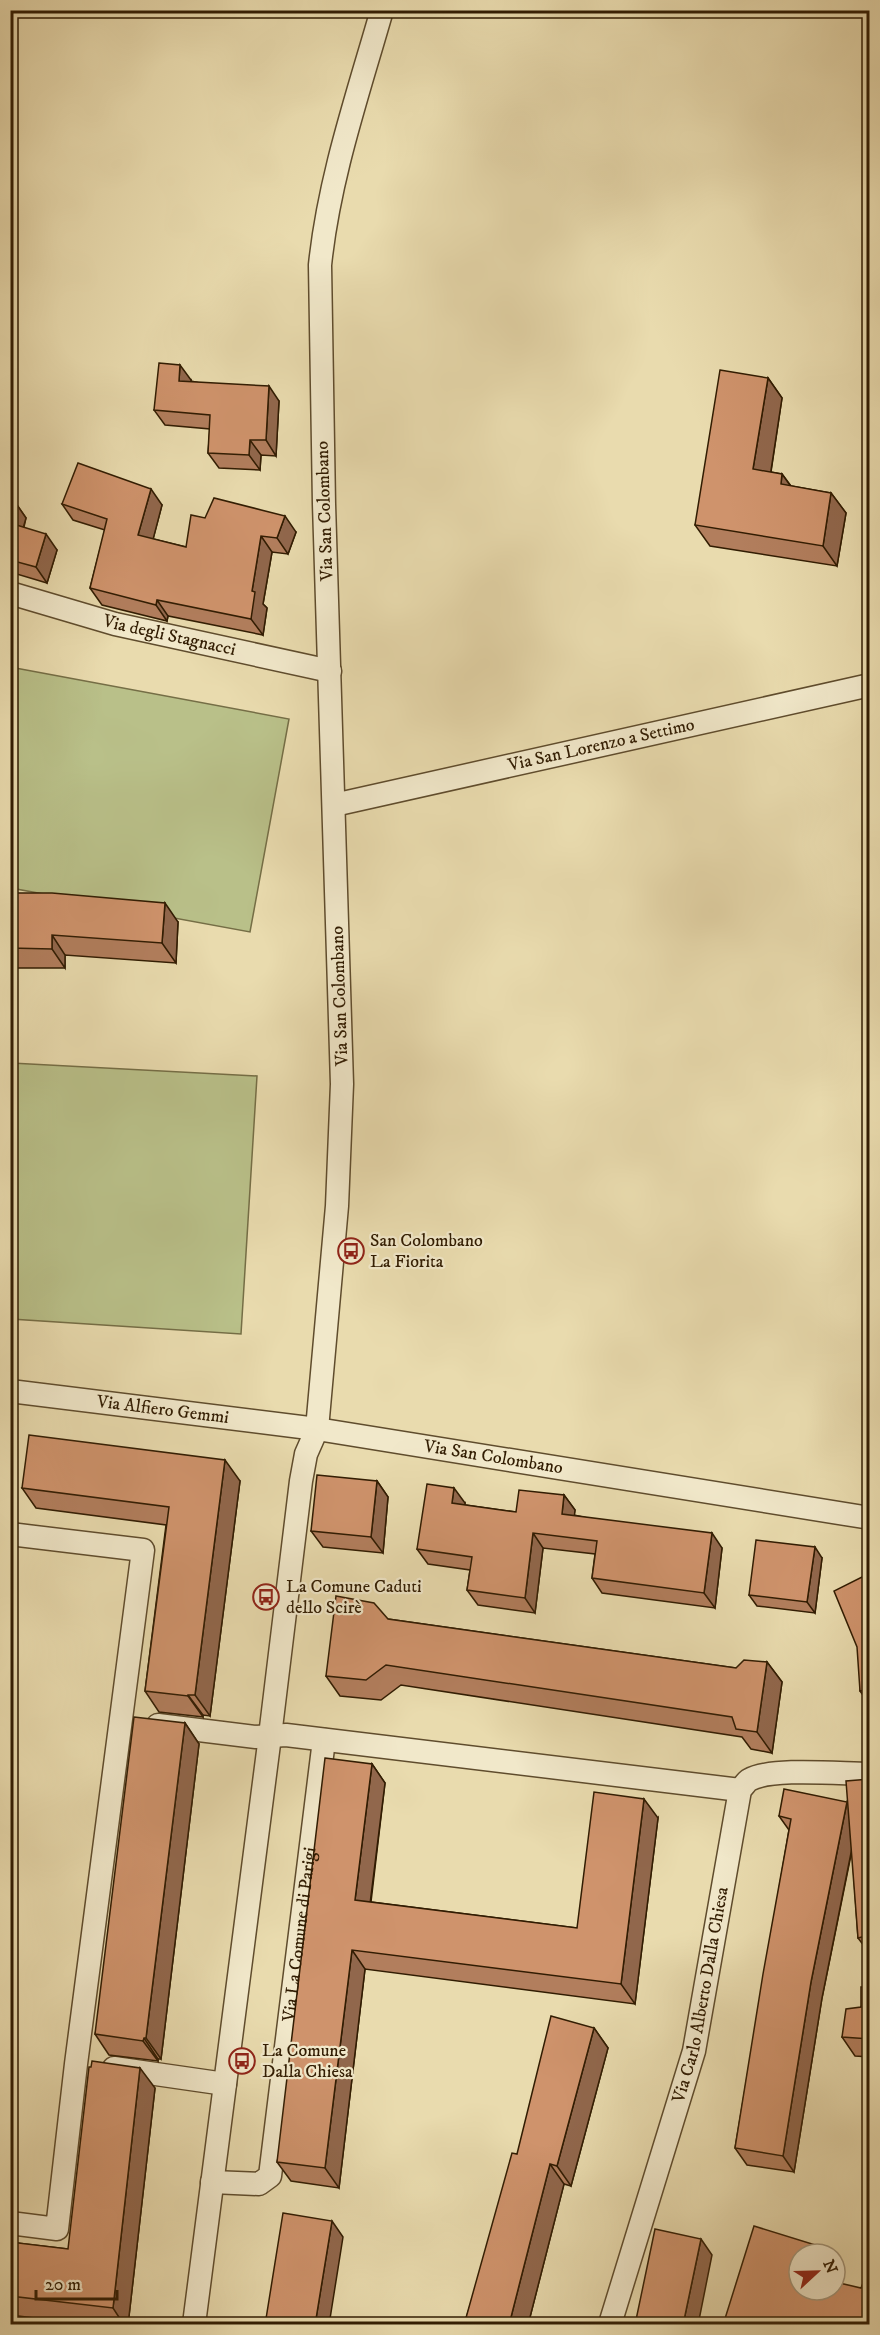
<svg xmlns="http://www.w3.org/2000/svg" width="880" height="2335" font-family="'IM FELL DW Pica',serif">
<style>
.green{fill:#b9c089;stroke:#756e46;stroke-width:1.5}
.lines{fill:none;stroke-linecap:round;stroke-linejoin:round}
.minor-casing{stroke:#5f4c2d;stroke-width:25}
.minor{stroke:#f1e8ca;stroke-width:22}
.wall{fill:#b27e5d;stroke:#311c02;stroke-width:1.5}
.shaded-wall{fill:#91674c;stroke:#311c02;stroke-width:1.5}
.building{fill:#cf936c;stroke:#311c02;stroke-width:1.5}
.labels{text-anchor:middle;dominant-baseline:central;stroke-width:4.5;stroke-linejoin:round;paint-order:stroke}
.street-label{font-size:18px;fill:#311c02;stroke:#f1e8ca}
.poi-label{font-size:18px;fill:#311c02;stroke:#f1e8ca;text-anchor:start}
</style>
<rect width="100%" height="100%" fill="#e9dbae"/>
<filter id="stains"><feTurbulence type="fractalNoise" baseFrequency=".00333" numOctaves="4"/><feColorMatrix values="0 0 0 0 .2 0 0 0 0 .09 0 0 0 0 .02 0 0 0 .5 -.17"/></filter>
<radialGradient id="worn" r=".72"><stop offset=".6" stop-color="#630" stop-opacity="0"/><stop offset="1" stop-color="#630" stop-opacity=".3"/></radialGradient>
<g class="green">
<path d="M10,667L289,719L250,932L11,888Z"/>
<path d="M11,1063L257,1076L241,1334L11,1319Z"/>
</g>
<g class="lines">
<g class="minor-casing">
<g id="minor">
<path id="s1" d="M10,593L115,624L330,671"/>
<path id="s2" d="M334,805L870,685"/>
<path id="s3" d="M10,1391L317,1429L870,1518"/>
<path d="M10,1534L143,1550L76,2064L57,2229L10,2223"/>
<path d="M158,1725L256,1737L286,1735L740,1790"/>
<path d="M114,2068L225,2084"/>
<path id="s4" d="M212,2182L259,2184L270,2176L324,1740"/>
<path d="M194,2324L270,1736L301,1481L306,1454L317,1429L337,1206L342,1084L324,504L320,265C329,178 358,94 382,10"/>
<path id="s5" d="M610,2324L694,2051L740,1790C743,1787 746,1782 749,1780C771,1767 842,1774 870,1774"/>
</g>
</g>
<use href="#minor" class="minor"/>
</g>
<g class="wall">
<path d="M768,378L782,398L771,472L782,474L791,486L831,493L846,513L837,566L710,546L695,525Z"/>
<path d="M191,380V381L279,401L276,456L261,455L260,470L219,468L208,453L210,429L165,425L154,410Z"/>
<path d="M10,500L15,502L26,518L24,527L57,550L47,583L10,572Z"/>
<path d="M62,504L162,505L153,539L186,547L205,518L296,532L288,554L272,552L263,604L267,608L263,635L168,616L167,621L102,605L90,588L105,530L73,520Z"/>
<path d="M10,893L178,922L176,963L65,955V968H10Z"/>
<path d="M240,1481L210,1716L203,1715V1717L159,1712L145,1691L166,1525L36,1508L22,1488Z"/>
<path d="M377,1481L388,1497L383,1553L323,1547L311,1531Z"/>
<path d="M564,1495L575,1510L574,1515L722,1548L715,1608L602,1593L592,1578L595,1554L543,1548L535,1613L478,1605L467,1590L470,1570L428,1564L417,1549L465,1503V1505L516,1512Z"/>
<path d="M822,1558L815,1613L757,1606L749,1595Z"/>
<path d="M870,1573V1705L860,1691Z"/>
<path d="M388,1619L736,1668L767,1662L782,1682L772,1753L751,1749L742,1737L401,1685L381,1700L340,1696L326,1676Z"/>
<path d="M185,1723L199,1744L161,2059H158V2061L109,2055L95,2034Z"/>
<path d="M372,1764L385,1783L371,1902L577,1928L658,1818L635,2004L365,1969L339,2188L291,2181L277,2162Z"/>
<path d="M870,1779V1954L858,1938L852,1850L822,1998L794,2172L747,2165L735,2148L789,1830L779,1816L848,1804Z"/>
<path d="M870,1987V2057L855,2056L842,2037L861,2007Z"/>
<path d="M594,2028L608,2048L571,2186L564,2184L528,2325H464L517,2154Z"/>
<path d="M155,2088L128,2325H92L10,2315V2242L68,2249Z"/>
</g>
<g class="shaded-wall">
<path d="M180,365L191,380L189,396L179,381Z"/>
<path d="M768,378L782,398L768,490L753,469Z"/>
<path d="M269,386L279,401L276,456L266,440Z"/>
<path d="M250,440L261,455L260,470L249,455Z"/>
<path d="M782,474L797,495L781,484Z"/>
<path d="M151,489L162,505L150,551L138,535Z"/>
<path d="M831,493L846,513L837,566L823,546Z"/>
<path d="M15,502L26,518L20,539L10,525V518Z"/>
<path d="M285,516L296,532L288,554L277,538Z"/>
<path d="M46,534L57,550L47,583L36,567Z"/>
<path d="M261,536L272,552L263,604L267,608L263,635L251,619L252,591Z"/>
<path d="M157,600L168,616L167,621L156,605Z"/>
<path d="M165,903L178,922L176,963L162,943Z"/>
<path d="M52,935L65,955V968L52,949Z"/>
<path d="M225,1460L240,1481L210,1716L195,1695Z"/>
<path d="M377,1481L388,1497L383,1553L371,1537Z"/>
<path d="M454,1488L465,1503L463,1518L452,1503Z"/>
<path d="M564,1495L575,1510L573,1529L562,1514Z"/>
<path d="M533,1533L543,1548L535,1613L525,1598Z"/>
<path d="M712,1533L722,1548L715,1608L704,1593Z"/>
<path d="M815,1547L822,1558L815,1613L807,1602Z"/>
<path d="M767,1662L782,1682L772,1753L757,1732Z"/>
<path d="M188,1695L203,1715V1717L188,1696Z"/>
<path d="M185,1723L199,1744L161,2059L146,2038Z"/>
<path d="M372,1764L385,1783L368,1920L355,1900Z"/>
<path d="M644,1799L658,1818L635,2004L621,1984Z"/>
<path d="M847,1802L858,1818L822,1998L794,2172L783,2156L811,1982Z"/>
<path d="M352,1950L365,1969L339,2188L325,2168Z"/>
<path d="M594,2028L608,2048L571,2186L557,2166Z"/>
<path d="M144,2038L158,2059V2061L143,2041Z"/>
<path d="M140,2068L155,2088L128,2325H124L113,2308Z"/>
<path d="M550,2164L564,2184L528,2325H509Z"/>
<path d="M332,2221L343,2237L329,2325H315Z"/>
<path d="M701,2239L712,2255L698,2325H683Z"/>
<path d="M825,2248L829,2254H823Z"/>
</g>
<g class="building">
<path d="M159,363L180,365L179,381L269,386L266,440H250L249,455L208,453L210,415L154,410Z"/>
<path d="M720,370L768,378L753,469L782,474L781,484L831,493L823,546L695,525Z"/>
<path d="M78,463L151,489L138,535L186,547L191,515L205,518L214,498L285,516L277,538L261,536L252,591L255,592L251,619L157,600L156,605L90,588L107,519L62,504Z"/>
<path d="M10,500L15,502L10,518Z"/>
<path d="M10,523L46,534L36,567L10,560Z"/>
<path d="M10,893H52L165,903L162,943L52,935V949L10,948Z"/>
<path d="M29,1435L225,1460L195,1695H188V1696L145,1691L169,1507L22,1488Z"/>
<path d="M317,1475L377,1481L371,1537L311,1531Z"/>
<path d="M427,1484L454,1488L452,1503L516,1512L519,1490L564,1495L562,1514L712,1533L704,1593L592,1578L597,1541L533,1533L525,1598L467,1590L472,1557L417,1549Z"/>
<path d="M756,1540L815,1547L807,1602L749,1595Z"/>
<path d="M870,1573V1690L860,1691L857,1647L834,1591Z"/>
<path d="M336,1596L374,1603L388,1619L736,1668L744,1660L767,1662L757,1732L736,1729L732,1717L386,1665L366,1680L326,1676Z"/>
<path d="M134,1717L185,1723L146,2038H144L143,2041L95,2034Z"/>
<path d="M325,1758L372,1764L355,1900L577,1928L594,1792L644,1799L621,1984L352,1950L325,2168L277,2162Z"/>
<path d="M870,1779V1935L858,1938L846,1781Z"/>
<path d="M784,1789L847,1802L811,1982L783,2156L735,2148L763,1974L791,1819L779,1816Z"/>
<path d="M861,1987H870V2039L842,2037L846,2009L861,2007Z"/>
<path d="M551,2016L594,2028L557,2166L550,2164L509,2325H464L512,2153L517,2154Z"/>
<path d="M92,2061L140,2068L113,2308L10,2296V2242L68,2249L89,2067H91Z"/>
<path d="M283,2213L332,2221L315,2325H265Z"/>
<path d="M754,2226L825,2248L823,2254H799V2290H835V2282L861,2288L868,2270H870V2325H723Z"/>
<path d="M655,2229L701,2239L683,2325H626L627,2319L636,2320Z"/>
</g>
<defs>
<g id="bus-ring" transform="scale(1.35)"><circle r="9.5" fill="#f1e8ca" stroke="#8f2418" stroke-width="1.5"/><path d="M-5-6H5V4H4V6H2V4H-2V6H-4V4H-5ZM-3.5-4V0h7V-4ZM-3.5 1.2v1.5H-2V1.2ZM2 1.2v1.5H3.5V1.2Z" fill="#8f2418"/></g>
</defs>
<g fill-rule="evenodd">
<use href="#bus-ring" x="351" y="1251"/>
<use href="#bus-ring" x="266" y="1597"/>
<use href="#bus-ring" x="242" y="2061"/>
</g>
<g class="labels">
<g class="street-label">
<text transform="translate(325 511) rotate(-92)">Via San Colombano</text>
<text stroke="none"><textPath href="#s1" startOffset="165">Via degli Stagnacci</textPath></text>
<text stroke="none"><textPath href="#s2" startOffset="274">Via San Lorenzo a Settimo</textPath></text>
<text transform="translate(340 996) rotate(-92)">Via San Colombano</text>
<text stroke="none"><textPath href="#s3" startOffset="154">Via Alfiero Gemmi</textPath></text>
<text stroke="none"><textPath href="#s3" startOffset="488">Via San Colombano</textPath></text>
<text stroke="none"><textPath href="#s4" startOffset="304">Via La Comune di Parigi</textPath></text>
<text stroke="none"><textPath href="#s5" startOffset="342">Via Carlo Alberto Dalla Chiesa</textPath></text>
</g>
<g class="poi-label">
<text x="370" y="1241">San Colombano<tspan x="370" dy="21">La Fiorita</tspan></text>
<text x="286" y="1587">La Comune Caduti<tspan x="286" dy="21">dello Scirè</tspan></text>
<text x="262" y="2051">La Comune<tspan x="262" dy="21">Dalla Chiesa</tspan></text>
</g>
</g>
<rect width="880" height="2335" fill="none" stroke="#e9dbae" stroke-width="36"/>
<rect x="12" y="12" width="856" height="2311" fill="none" stroke="#311c02" stroke-width="3"/>
<rect x="18" y="18" width="844" height="2299" fill="none" stroke="#311c02" stroke-width="1.5"/>
<g transform="translate(817 2272) rotate(68)"><circle r="28" fill="#f1e8ca" stroke="#a4967a" stroke-width="1.5"/>
<path d="M0-4.5L10 22L0 15L-10 22Z" fill="#8f2418"/>
<text y="-9" font-size="16" font-weight="bold" text-anchor="middle" fill="#311c02">N</text>
</g>
<path d="M36 2290v9h81v-9" fill="none" stroke="#311c02" stroke-width="3"/>
<text x="45" y="2290" font-size="18" fill="#311c02" stroke="#f1e8ca" stroke-width="4.5" paint-order="stroke">20 m</text>
<rect width="100%" height="100%" filter="url(#stains)"/>
<rect width="100%" height="100%" fill="url(#worn)"/>
</svg>
